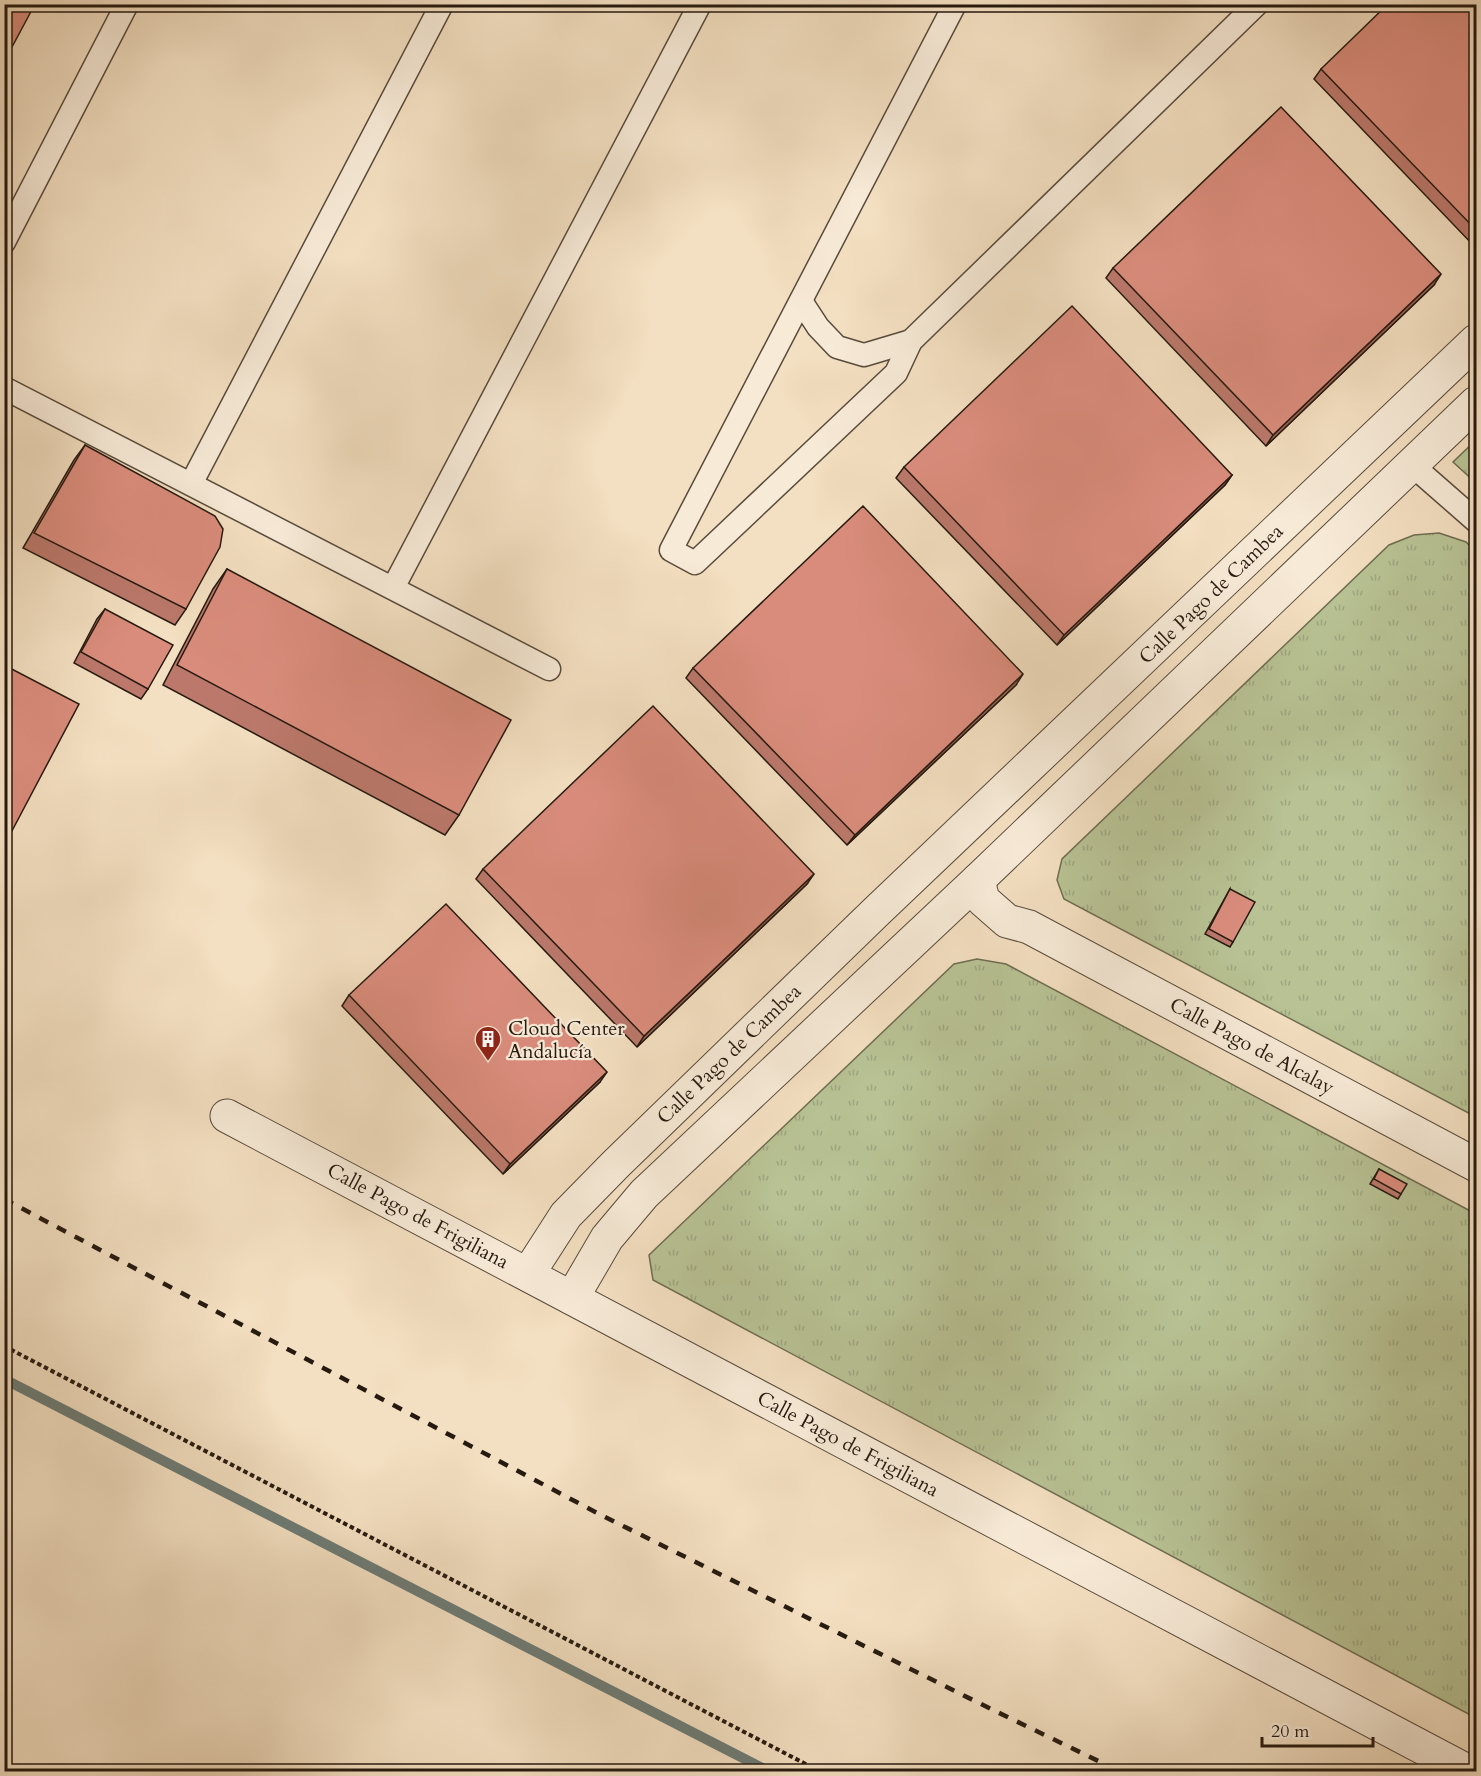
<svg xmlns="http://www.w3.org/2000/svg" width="1481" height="1776" font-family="Cardo,serif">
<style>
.grass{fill:url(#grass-tufts);stroke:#6f6e52;stroke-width:1.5}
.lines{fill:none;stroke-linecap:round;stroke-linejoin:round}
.stream{stroke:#6d7b75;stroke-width:10}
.service-casing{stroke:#594b3c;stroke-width:25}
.minor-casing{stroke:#594b3c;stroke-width:35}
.path{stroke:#261a10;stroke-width:4;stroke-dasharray:4.5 3;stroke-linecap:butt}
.service{stroke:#f7ead7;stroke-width:22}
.minor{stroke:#f7ead7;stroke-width:33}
.rail{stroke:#261a10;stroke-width:4.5;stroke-dasharray:10 10;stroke-linecap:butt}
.wall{fill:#bb786b;stroke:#261a10;stroke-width:1.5}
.shaded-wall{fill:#996257;stroke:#261a10;stroke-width:1.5}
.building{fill:#da8c7c;stroke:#261a10;stroke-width:1.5}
.labels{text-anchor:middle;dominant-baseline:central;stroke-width:4.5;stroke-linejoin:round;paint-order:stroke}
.street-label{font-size:20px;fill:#261a10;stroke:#f7ead7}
.poi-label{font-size:20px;fill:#261a10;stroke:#f7ead7;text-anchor:start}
</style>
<defs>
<pattern id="grass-tufts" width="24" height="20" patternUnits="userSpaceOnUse" patternTransform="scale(1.5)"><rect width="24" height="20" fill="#b8c294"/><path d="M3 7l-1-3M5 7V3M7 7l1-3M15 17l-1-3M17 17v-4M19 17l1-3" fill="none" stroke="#9ea67f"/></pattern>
</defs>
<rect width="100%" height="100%" fill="#f3dfc1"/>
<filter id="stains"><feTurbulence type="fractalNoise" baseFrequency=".00333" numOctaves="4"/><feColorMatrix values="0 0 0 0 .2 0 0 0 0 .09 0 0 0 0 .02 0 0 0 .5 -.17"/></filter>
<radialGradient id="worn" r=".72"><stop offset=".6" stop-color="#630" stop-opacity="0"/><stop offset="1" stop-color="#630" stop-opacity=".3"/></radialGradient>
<g class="grass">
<path d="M1476,440V483L1453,462Z"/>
<path d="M1439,533L1466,542L1476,552V1117L1064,899L1057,880L1062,859L1389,545L1414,535Z"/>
<path d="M977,959L1006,964L1476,1214V1718L653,1280L649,1255L954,964Z"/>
</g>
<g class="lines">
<path class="stream" d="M4,1379L770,1772"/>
<g class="service-casing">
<g id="service">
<path d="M955,4L671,550L695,563L896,373L911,341L1257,4"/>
<path d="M4,242L127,4"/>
<path d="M801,301L818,327L837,347L864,355L911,341"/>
<path d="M4,388L549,669"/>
<path d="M1412,465L1476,521"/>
<path d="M191,484L442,4"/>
<path d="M393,588L700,4"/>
</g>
</g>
<g class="minor-casing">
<g id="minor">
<path d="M978,880L983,900L1007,921L1029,927L1476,1165"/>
<path d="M227,1116L1469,1772"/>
<path d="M528,1274L566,1215L616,1164L877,911L1476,341"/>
<path d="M572,1298L607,1238L644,1194L978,880L1476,403"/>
</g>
</g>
<path class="path" d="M4,1346L821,1772"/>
<use href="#service" class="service"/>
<use href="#minor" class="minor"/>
<path class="rail" d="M4,1199L601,1515L991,1709L1121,1772"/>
</g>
<g class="wall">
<path d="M1476,4V244L1474,246L1314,79L1321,69Z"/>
<path d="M1113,268L1434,285L1266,446L1106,278Z"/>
<path d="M85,445L186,609L175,625L23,548L74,460Z"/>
<path d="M904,467L1232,475L1225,485L1057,645L896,478Z"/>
<path d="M227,569L459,815L445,835L163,685L213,589Z"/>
<path d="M105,609L148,689L141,699L74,663L97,619Z"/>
<path d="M693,668L1016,685L847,845L686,678Z"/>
<path d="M483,869L807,884L637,1047L476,879Z"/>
<path d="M1230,889L1233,942L1230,947L1205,934Z"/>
<path d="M349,995L600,1082L503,1174L342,1006Z"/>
<path d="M1379,1169L1401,1194L1398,1199L1370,1184Z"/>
</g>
<g class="shaded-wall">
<path d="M1441,274L1434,285L1266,446L1273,435Z"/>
<path d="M1232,475L1225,485L1057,645L1064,635Z"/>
<path d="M1023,674L1016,685L847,845L855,835Z"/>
<path d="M814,874L807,884L637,1047L644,1036Z"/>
<path d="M607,1072L600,1082L503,1174L510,1164Z"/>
</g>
<g class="building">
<path d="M4,4H35L4,62Z"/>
<path d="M1388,4H1476V230L1321,69Z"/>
<path d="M1281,107L1441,274L1273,435L1113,268Z"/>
<path d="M1072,306L1232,475L1064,635L904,467Z"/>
<path d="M85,445L215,516L223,529L220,547L186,609L34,533Z"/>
<path d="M863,506L1023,674L855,835L693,668Z"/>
<path d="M227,569L511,720L459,815L177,665Z"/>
<path d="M105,609L173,645L148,689L81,652Z"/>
<path d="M4,665L79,704L4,846Z"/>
<path d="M653,706L814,874L644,1036L483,869Z"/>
<path d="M1230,889L1255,902L1233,942L1209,929Z"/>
<path d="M446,904L607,1072L510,1164L349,995Z"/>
<path d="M1379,1169L1407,1184L1401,1194L1374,1179Z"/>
</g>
<defs>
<g id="building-pin" transform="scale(1.35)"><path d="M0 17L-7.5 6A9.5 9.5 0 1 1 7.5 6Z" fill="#8f2418" stroke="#f7ead7"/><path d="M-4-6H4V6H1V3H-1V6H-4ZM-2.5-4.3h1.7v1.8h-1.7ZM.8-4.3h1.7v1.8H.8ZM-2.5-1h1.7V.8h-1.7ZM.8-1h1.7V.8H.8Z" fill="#fff"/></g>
</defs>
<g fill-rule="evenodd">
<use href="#building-pin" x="488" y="1039"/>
</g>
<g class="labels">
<g class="street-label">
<text transform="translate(1211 594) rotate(-44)">Calle Pago de Cambea</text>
<text transform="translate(1252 1046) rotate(28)">Calle Pago de Alcalay</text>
<text transform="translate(729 1054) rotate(-44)">Calle Pago de Cambea</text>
<text transform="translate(418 1216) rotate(28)">Calle Pago de Frigiliana</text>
<text transform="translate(848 1444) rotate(28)">Calle Pago de Frigiliana</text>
</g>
<g class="poi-label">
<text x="508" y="1028">Cloud Center<tspan x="508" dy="23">Andalucía</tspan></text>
</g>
</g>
<rect width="1481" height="1776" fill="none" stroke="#f3dfc1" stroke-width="24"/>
<rect x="6" y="6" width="1469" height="1764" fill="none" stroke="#261a10" stroke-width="3"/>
<rect x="12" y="12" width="1457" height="1752" fill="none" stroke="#261a10" stroke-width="1.5"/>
<path d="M1262 1737v9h111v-9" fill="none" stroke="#261a10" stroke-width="3"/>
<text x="1271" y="1737" font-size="18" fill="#261a10" stroke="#f7ead7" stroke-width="4.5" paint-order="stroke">20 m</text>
<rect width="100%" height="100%" filter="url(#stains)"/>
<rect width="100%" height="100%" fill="url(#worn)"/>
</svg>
